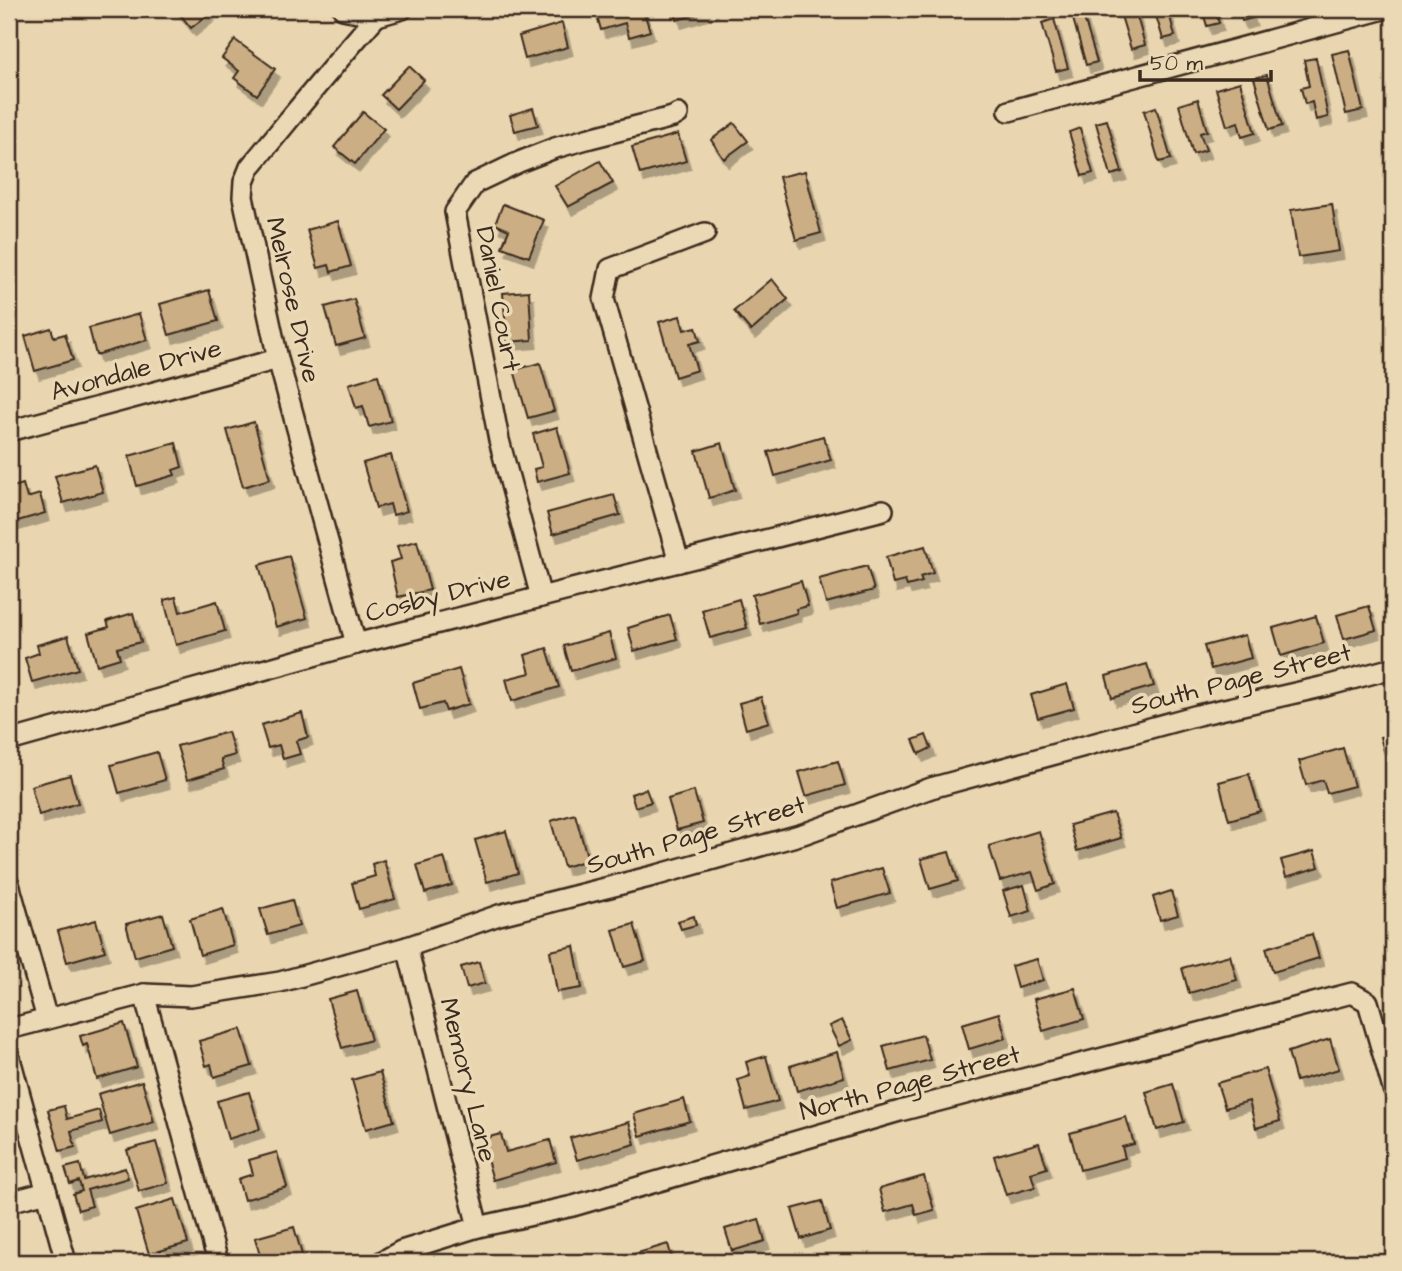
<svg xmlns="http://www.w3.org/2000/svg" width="1402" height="1271" font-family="'Architects Daughter',sans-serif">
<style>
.building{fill:#cbae84;stroke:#3b2a1e;stroke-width:2;filter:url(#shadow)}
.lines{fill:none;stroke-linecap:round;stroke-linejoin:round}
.minor-casing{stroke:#3b2a1e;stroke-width:24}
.minor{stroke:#ebd9b6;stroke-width:19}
.labels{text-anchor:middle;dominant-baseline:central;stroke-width:7;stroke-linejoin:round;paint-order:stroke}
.street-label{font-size:26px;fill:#3b2a1e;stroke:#ebd9b6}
</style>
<defs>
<filter id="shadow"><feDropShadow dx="4.5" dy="8" stdDeviation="0" flood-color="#0004"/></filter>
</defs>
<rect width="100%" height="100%" fill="#e9d5af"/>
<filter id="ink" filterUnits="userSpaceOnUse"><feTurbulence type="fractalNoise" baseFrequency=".0143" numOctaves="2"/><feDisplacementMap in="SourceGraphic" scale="14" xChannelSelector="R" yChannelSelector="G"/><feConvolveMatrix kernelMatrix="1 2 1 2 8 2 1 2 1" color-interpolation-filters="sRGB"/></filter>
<g filter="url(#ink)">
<g class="building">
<path d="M176,9H207L210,13L191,28Z"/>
<path d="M606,9H643L650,31L629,37L625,23L601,30L596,12Z"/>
<path d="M674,9H714L677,20Z"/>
<path d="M1119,9H1135L1145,45L1131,49Z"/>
<path d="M1154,9H1168L1175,36L1163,39Z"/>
<path d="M1202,9H1215L1219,23L1207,26Z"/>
<path d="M1238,9H1249L1252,18L1242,21Z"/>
<path d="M1082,11L1097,62L1086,65L1072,15Z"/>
<path d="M1054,19L1068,68L1056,71L1042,23Z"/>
<path d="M562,23L568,47L525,59L519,36Z"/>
<path d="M235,40L275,69L257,95L234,78L239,71L222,58Z"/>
<path d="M1349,50L1363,110L1346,114L1332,54Z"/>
<path d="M1316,58L1328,117L1316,120L1312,102L1305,104L1301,88L1309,86L1304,60Z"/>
<path d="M409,66L424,80L396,109L381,95Z"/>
<path d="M1267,75L1282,126L1269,130L1254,78Z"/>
<path d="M1240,82L1255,133L1242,137L1238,122L1227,126L1216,89Z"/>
<path d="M1198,99L1207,131L1200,133L1206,150L1193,154L1179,105Z"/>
<path d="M1156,107L1171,159L1159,162L1144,111Z"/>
<path d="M533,108L538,125L515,131L510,115Z"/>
<path d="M363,112L384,129L355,164L334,147Z"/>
<path d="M1107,120L1122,172L1111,175L1096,123Z"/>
<path d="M734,123L748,141L724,159L711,140Z"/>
<path d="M1080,128L1093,173L1082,176L1069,132Z"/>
<path d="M678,134L686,161L640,174L632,147Z"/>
<path d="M600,161L613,183L568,207L555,186Z"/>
<path d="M805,171L821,233L796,240L779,177Z"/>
<path d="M503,204L544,220L529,257L502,247L509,230L495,224Z"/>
<path d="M1332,204L1339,251L1298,257L1291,210Z"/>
<path d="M338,221L351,266L331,272L329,265L318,268L307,230Z"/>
<path d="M772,279L788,299L751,331L734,311Z"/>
<path d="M209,290L218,321L169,335L160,304Z"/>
<path d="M529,291L532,340L507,342L503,293Z"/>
<path d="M354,299L365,338L336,346L325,307Z"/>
<path d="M139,314L147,340L96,355L89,328Z"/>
<path d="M680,316L684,330L696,327L700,341L689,344L697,370L675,377L659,322Z"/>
<path d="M51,328L54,337L65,334L73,360L35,371L25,336Z"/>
<path d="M540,363L554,411L528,418L514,370Z"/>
<path d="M378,375L391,421L369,427L363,406L356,408L349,384Z"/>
<path d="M254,422L270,479L243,487L227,430Z"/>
<path d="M557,427L570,473L537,482L534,469L542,467L533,434Z"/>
<path d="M823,436L831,460L775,476L768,452Z"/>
<path d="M176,443L182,467L173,470L175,475L137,486L129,456Z"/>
<path d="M722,443L735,490L709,498L696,451Z"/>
<path d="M391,455L407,511L393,515L390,504L376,508L363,463Z"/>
<path d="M95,465L103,492L63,503L55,476Z"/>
<path d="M23,484L27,498L40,494L45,513L11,523L9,515V488Z"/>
<path d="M614,495L620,515L553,534L547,513Z"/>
<path d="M417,541L430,590L398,597L390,562L401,559L397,546Z"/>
<path d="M925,546L933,573L920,577L922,582L907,586L905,581L893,584L886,557Z"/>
<path d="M289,556L307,618L276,627L259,565Z"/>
<path d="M867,566L874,590L826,603L819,579Z"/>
<path d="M801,581L808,606L796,609L797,613L760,624L752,595Z"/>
<path d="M176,597L180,612L217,601L225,631L176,645L164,600Z"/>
<path d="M739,599L747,628L710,638L702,610Z"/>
<path d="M1369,606L1376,630L1344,639L1337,615Z"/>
<path d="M133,613L141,642L117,648L120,658L97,665L88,633L109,627L107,621Z"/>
<path d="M670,615L677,639L634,651L628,628Z"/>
<path d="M1316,616L1324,643L1281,656L1273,628Z"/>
<path d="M609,633L616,658L571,671L564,646Z"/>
<path d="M1245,635L1251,658L1211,669L1204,646Z"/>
<path d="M68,636L78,669L32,682L25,658L39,653L37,645Z"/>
<path d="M547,648L559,687L512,701L506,679L530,673L525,655Z"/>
<path d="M1147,664L1154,686L1112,698L1106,676Z"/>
<path d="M459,669L469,704L446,711L443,703L420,709L413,683Z"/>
<path d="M1067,684L1074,708L1038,718L1031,695Z"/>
<path d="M761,697L769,722L746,729L739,703Z"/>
<path d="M302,713L308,737L296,741L300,754L283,759L279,745L268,748L261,725Z"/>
<path d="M228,732L235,755L221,759L224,769L187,780L177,746Z"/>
<path d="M1393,734V762L1388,764L1380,737Z"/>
<path d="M926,735L931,748L919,754L913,740Z"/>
<path d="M1343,748L1354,786L1327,793L1323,780L1306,785L1299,761Z"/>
<path d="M157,752L165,780L119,793L111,765Z"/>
<path d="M838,761L845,785L806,796L799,772Z"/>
<path d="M1249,774L1260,811L1229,820L1219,782Z"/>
<path d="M70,775L78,803L39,815L31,786Z"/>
<path d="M646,789L651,802L635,807L631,794Z"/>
<path d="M694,791L703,823L677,830L668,799Z"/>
<path d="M1113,813L1121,838L1077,851L1070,825Z"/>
<path d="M575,814L588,860L564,867L551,821Z"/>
<path d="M506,831L518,873L487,882L475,840Z"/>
<path d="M1039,831L1055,884L1038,890L1032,872L1000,881L989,846Z"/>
<path d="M1314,851L1319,867L1286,877L1281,860Z"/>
<path d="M949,852L958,881L930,889L921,859Z"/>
<path d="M444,857L452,885L425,893L417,865Z"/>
<path d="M384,860L395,899L359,909L352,883L375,876L372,864Z"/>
<path d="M882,868L890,893L837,908L830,883Z"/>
<path d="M1024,885L1031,911L1011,917L1003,891Z"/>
<path d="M1171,891L1178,915L1160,920L1153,897Z"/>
<path d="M292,900L299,926L268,935L260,909Z"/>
<path d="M223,909L233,945L200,955L190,919Z"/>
<path d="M163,914L172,946L135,957L126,924Z"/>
<path d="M694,916L696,925L681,929L678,921Z"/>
<path d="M96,920L105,951L67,962L58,931Z"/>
<path d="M634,924L645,961L624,967L613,930Z"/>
<path d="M1312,934L1319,958L1273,972L1266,948Z"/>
<path d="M574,946L582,988L557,992L550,951Z"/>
<path d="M1230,955L1237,980L1189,993L1182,968Z"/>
<path d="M1037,959L1043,980L1017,988L1011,966Z"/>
<path d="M479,962L485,983L467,988L461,967Z"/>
<path d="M1075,988L1084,1019L1043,1031L1034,999Z"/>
<path d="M357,991L371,1040L342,1048L328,999Z"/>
<path d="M999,1013L1006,1038L969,1049L962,1024Z"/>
<path d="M842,1020L852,1040L839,1046L829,1026Z"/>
<path d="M124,1023L137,1067L97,1079L87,1044L83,1046L80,1036Z"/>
<path d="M241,1029L252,1066L214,1077L211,1064L206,1066L199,1041Z"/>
<path d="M923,1035L930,1060L890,1071L883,1046Z"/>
<path d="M1330,1039L1339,1069L1296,1081L1288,1052Z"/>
<path d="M837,1052L844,1077L797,1091L790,1066Z"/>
<path d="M766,1056L778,1101L746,1110L738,1080L750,1076L746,1062Z"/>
<path d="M1265,1069L1280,1121L1256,1128L1249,1101L1225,1108L1217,1083Z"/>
<path d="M380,1072L394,1121L366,1129L352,1080Z"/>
<path d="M142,1081L154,1122L110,1135L98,1094Z"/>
<path d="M1173,1084L1184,1122L1157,1130L1146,1092Z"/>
<path d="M249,1092L260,1129L228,1139L217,1101Z"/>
<path d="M684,1099L690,1121L640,1136L634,1114Z"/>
<path d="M64,1106L67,1119L99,1110L102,1122L71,1131L75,1147L60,1151L48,1110Z"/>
<path d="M1126,1117L1134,1144L1122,1147L1125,1158L1080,1170L1070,1133Z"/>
<path d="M629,1122L635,1144L577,1160L570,1138Z"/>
<path d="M501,1134L506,1152L550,1140L556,1162L493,1180L481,1139Z"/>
<path d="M156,1142L168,1183L139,1191L127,1150Z"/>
<path d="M1039,1143L1047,1168L1031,1173L1035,1187L1006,1195L994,1156Z"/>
<path d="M277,1152L287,1187L244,1200L238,1179L253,1174L249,1160Z"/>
<path d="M80,1164L84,1180L125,1168L128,1178L87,1190L92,1206L78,1210L73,1194L82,1191L79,1181L70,1184L65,1168Z"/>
<path d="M924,1176L934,1210L916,1215L913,1204L885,1212L879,1189Z"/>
<path d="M175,1199L188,1243L149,1254L136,1211Z"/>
<path d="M822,1201L830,1230L801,1239L792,1209Z"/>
<path d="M759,1219L765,1241L732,1251L725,1229Z"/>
<path d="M294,1227L304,1262H262L255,1238Z"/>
<path d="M668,1244L673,1262H619L618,1259Z"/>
</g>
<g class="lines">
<g class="minor-casing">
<g id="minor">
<path d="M343,9L377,16L402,9"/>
<path d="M1009,111L1384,9"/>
<path d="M9,431L278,359"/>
<path d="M679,562L604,299L610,269L705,233"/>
<path d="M541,597L499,440L455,212L475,183L519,162L555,148L590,138L673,117L678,114"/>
<path d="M356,644L278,359L243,197L244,182L250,167C294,114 337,60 383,9"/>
<path d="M9,741L356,644L883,510"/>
<path d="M9,884L47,1019"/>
<path d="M407,947L478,1227"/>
<path d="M144,994L218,1262"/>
<path d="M9,1029L144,994L191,996L280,982L407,947L499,915L657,875L803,834L931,788L1198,715L1326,686L1393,668"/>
<path d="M9,1055L66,1262"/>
<path d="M9,1202L47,1192"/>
<path d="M381,1262L401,1251L478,1227L573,1206L900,1111L1352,993L1368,1002L1393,1089"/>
</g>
</g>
<use href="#minor" class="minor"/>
</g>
</g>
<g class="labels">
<g class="street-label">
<text transform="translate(498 299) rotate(79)">Daniel Court</text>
<text transform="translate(293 300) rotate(77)">Melrose Drive</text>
<text transform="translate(136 370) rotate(-15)">Avondale Drive</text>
<text transform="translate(438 596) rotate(-14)">Cosby Drive</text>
<text transform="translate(1241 679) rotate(-14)">South Page Street</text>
<text transform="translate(696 835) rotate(-16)">South Page Street</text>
<text transform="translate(468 1080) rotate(76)">Memory Lane</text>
<text transform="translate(910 1083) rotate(-15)">North Page Street</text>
</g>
</g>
<rect width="1402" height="1271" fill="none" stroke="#ebd9b6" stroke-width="35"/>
<rect x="18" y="18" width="1367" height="1236" fill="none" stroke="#3b2a1e" stroke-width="2.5" filter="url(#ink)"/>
<path d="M1140 70v10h131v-10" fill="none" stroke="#3b2a1e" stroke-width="3.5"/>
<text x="1150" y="70" font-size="21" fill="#3b2a1e" stroke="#ebd9b6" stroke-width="5" paint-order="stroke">50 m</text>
</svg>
